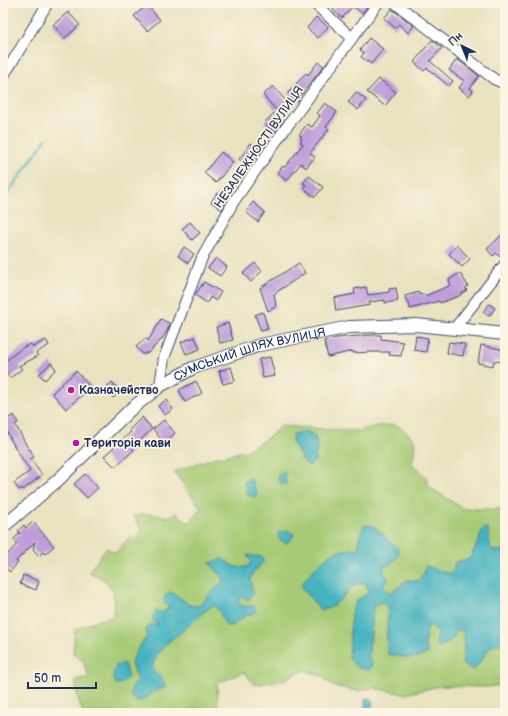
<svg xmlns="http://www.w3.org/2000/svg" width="508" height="716" font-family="'Balsamiq Sans',sans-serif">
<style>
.green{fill:#a6ca74;stroke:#607c69;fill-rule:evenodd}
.water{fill:#45b3c0;stroke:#30718f}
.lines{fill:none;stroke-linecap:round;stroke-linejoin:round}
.stream{stroke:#45b3c0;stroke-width:2.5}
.building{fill:#c09dd9}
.minor-casing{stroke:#3a4a6d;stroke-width:12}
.major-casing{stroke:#3a4a6d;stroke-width:14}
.minor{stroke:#fff;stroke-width:10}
.major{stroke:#fff;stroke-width:12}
.poi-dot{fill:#b5179e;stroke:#fcf5e5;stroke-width:1.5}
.labels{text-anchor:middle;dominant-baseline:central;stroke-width:3.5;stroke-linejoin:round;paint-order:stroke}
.street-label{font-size:12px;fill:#1b2f5e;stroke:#fcf5e5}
.poi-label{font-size:12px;font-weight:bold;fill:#1b2f5e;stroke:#fcf5e5;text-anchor:start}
</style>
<rect width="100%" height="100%" fill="#fcf5e5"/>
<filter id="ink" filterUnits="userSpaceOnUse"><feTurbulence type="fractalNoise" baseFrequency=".025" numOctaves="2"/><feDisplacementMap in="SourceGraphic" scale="8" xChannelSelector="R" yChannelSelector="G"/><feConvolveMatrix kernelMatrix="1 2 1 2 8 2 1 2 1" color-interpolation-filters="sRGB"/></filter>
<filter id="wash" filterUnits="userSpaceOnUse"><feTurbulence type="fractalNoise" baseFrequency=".012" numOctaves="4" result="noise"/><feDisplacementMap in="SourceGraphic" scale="16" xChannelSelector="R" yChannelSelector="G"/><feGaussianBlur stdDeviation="0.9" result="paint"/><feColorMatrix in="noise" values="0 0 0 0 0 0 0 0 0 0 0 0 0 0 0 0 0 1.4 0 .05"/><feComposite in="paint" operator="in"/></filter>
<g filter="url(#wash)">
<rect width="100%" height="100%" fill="#e9e2bf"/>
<path class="green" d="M396,425C417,439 417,439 412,463L426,477L429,487L464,509H505V551L491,550L488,529L481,532V538L469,559L455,562L454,570L450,574L426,566L424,573L418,581L407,580L390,593L383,586L385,574L383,566L397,549L374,526L359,538V548L347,550L301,586L321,611C325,609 330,608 333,606C346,598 348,582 366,583L369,592L356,601L349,638L372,665L368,656L372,626V612L376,604L382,602L389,608C387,624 385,639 388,654L412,658L428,652C422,645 426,633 429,625L438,630L436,644L457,630L464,631V649L462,664L479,663L489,648L505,640V682L501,685L487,687L440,686L405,694L373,688L357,691L333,686L322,676L305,670L283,680L254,685L245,672L217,683L218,713H203L199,709H193L188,713H83L78,699L75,680L89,677L83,661L73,653L75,630L95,621L113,617L114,591L103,579L89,572L106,548L116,553L130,536L136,541L142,530L133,516L150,514L168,517L176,513L189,523L201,508L174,472L213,458L246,451L270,436L281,426L358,431L377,426ZM306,431L312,434C320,450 315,451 306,464L292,441L293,434ZM252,480L254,497L250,496L246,493ZM248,555L263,562L253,573L249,579L253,592L248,600L243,596L238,600L240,606L255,612L243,617L232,626L214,605L199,615L186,628L167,642L155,658L152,669L161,677L165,687C163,688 159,689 156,691C148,696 147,700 136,701L132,688L138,679L131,664C136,652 147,631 158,624L156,622L161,613L169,608L178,596L189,605L198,606L216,588L223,582L220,574L210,563L244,568L249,566L251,562Z"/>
<g class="water">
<path d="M306,431L315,436L317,444L315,461L309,466L302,459L292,441L293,434Z"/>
<path d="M283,472L285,473L286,484H281L278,479V475Z"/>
<path d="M250,478L257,493V496L254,497C246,495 245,489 245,481Z"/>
<path d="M364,525L374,526L397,548L399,555L391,564L383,566L385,574L389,579L383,586L390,593L400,587L407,580L418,581L424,573L426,566L450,574L454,570L455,562L470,559L477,545L483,528L488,529L491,550L505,551V641L489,648L474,670L462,664L464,649V631L457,630L452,639L439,648L436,644L438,630L429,625C426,633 422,645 428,653C416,661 402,657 388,654C386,639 387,624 389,608L382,602L376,604L372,612V626L368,656L372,665L370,670L358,668L349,659L351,614L356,601L369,592L366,583C349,582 345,598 333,606C329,608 324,609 321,611L301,586C306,577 322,559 331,554C340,550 350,549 359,548V538Z"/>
<path d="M288,531L294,534L291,540L285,543L278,538L279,532Z"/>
<path d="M247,555L262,557L263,562L253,573L250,579L253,592L249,600L243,596L238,600L241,606H254L256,612L243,617L232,626L225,625L220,612L214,605C202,612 196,620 185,629C169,642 157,647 152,669L165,683L166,687C163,688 159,689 156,691C148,696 147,700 136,701L130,696L132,688L138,679L131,664L136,652L147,637L146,629L153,624L156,625L158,624L153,620V614L157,611L161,613L169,608L164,602L165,595L171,592L189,605L198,606L216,588L223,582L220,574L210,563L223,558C231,566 237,570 248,566L251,562Z"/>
<path d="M124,663L128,676C125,681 122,684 116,684C112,677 112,673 116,666Z"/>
<path d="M369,697L372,701L373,713H365V699Z"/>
</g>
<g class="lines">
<path class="stream" d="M3,200L46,139"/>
</g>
<g id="blocks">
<g class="building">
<path d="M338,3H370L362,13L353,6L342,18L333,10Z"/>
<path d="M147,5L160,20L147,31L134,16Z"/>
<path d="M392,9L414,26L408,33L399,24L395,28L384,18Z"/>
<path d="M68,12L80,25L65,38L53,25Z"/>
<path d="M316,17L328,27L318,38L307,28Z"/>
<path d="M369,38L383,49L371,64L361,57L364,53L360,50Z"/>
<path d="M432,40L442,48L430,61L453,81L449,86L427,68L424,71L414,62Z"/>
<path d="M457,59L479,76L470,88L473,91L469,96L459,88L464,81L449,70Z"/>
<path d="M318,62L324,66L296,101L288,93L306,73L308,75Z"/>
<path d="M379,79L396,92L385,106L367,92Z"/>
<path d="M273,86L286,101L276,110L263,95Z"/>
<path d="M356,92L366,100L358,110L348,102Z"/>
<path d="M325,103L337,112L326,127L329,129L310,153L315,157L306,168L301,163L287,181L277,173L283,166L285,167L303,144L300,142L302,140L300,138L302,136L299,135L307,124L312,127L320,116L317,113Z"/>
<path d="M274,113L283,121L275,132L264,123Z"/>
<path d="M251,143L262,151L250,167L239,159Z"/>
<path d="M221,152L233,162L216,183L204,173Z"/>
<path d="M309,176L323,187L315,197L303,188L306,185L303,183Z"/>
<path d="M217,193L227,200L222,210L211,202Z"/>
<path d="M253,202L265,212L258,222L246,212Z"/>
<path d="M190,222L200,233L192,240L182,229Z"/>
<path d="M505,232V253L500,257L496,253L493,256L487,249Z"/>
<path d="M457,245L470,259L462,267L449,254Z"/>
<path d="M184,247L194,254L188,263L178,256Z"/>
<path d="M216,258L227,267L220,276L208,268Z"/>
<path d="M255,263L262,271L251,282L243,273Z"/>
<path d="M299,263L305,273L274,294L276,307L268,311L260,288Z"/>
<path d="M460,273L468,286L465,288L467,290L459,296L440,303L439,301L410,309L409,303H407L405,296L419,292V295L424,294L425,296L451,285L449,280Z"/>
<path d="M204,282L221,292L216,301L210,297L207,303L195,295Z"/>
<path d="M366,287L368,295L389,292V289L396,288L398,301L385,303V300L369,302L370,305L336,311L334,298L355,294L354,289Z"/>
<path d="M489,304L495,308L489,316L483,312Z"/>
<path d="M263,312L268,329L261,331L255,315Z"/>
<path d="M161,319L170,324L167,331L162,339L147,354L146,352L144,355L136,347L146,338L148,341Z"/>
<path d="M228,323L233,340L220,343L216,327Z"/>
<path d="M370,335H381V339L403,342L401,356L389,355L390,352H371L353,353V351L328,357L324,341L336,338Z"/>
<path d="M416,336L428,338L426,352L414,350Z"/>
<path d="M195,337L200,349L186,354L181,342Z"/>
<path d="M46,340L49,345L36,353L38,356L19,366L22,369L10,378L3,368V363L22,348L31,344L33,347Z"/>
<path d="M449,342L465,344L463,356L447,353Z"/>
<path d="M481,345L505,350V362L494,361L493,366L478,363Z"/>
<path d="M270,357L275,376L263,378L259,359Z"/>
<path d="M51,363L56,369L45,380L39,374Z"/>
<path d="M231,367L235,381L223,384L219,371Z"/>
<path d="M76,371L91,387L66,409L52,393Z"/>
<path d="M196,381L202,393L185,402L179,390Z"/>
<path d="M112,382L120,392L113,398L106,388Z"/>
<path d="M166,400L173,409L165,415L158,406Z"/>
<path d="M14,415L18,423L15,424L29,450L30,449L34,457L30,459L42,475L23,490L22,488L19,490L14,483L30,471L16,449L3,425V421Z"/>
<path d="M142,417L152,429L132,448L134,450L115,467L104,456L131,432L129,430Z"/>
<path d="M164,420L175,433L164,443L153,429Z"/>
<path d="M85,474L98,488L87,498L74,484Z"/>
<path d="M33,522L54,546L45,554L43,552L39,556L33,549L35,542L16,561L18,562L10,572L3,566V551L8,554L17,544L13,540L20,533L18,531L24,525L26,528Z"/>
<path d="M23,575L39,581L36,590L20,584Z"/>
</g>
</g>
</g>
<g filter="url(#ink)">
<use href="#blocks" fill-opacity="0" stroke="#3a4a6d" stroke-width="1"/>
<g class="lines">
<g class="minor-casing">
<g id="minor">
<path d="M314,3L352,38"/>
<path d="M395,3L494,79L505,84"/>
<path d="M3,77L48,3"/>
<path d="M454,329L505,264"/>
<path d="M160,386L164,358L202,258L234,201L280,136L378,3"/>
</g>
</g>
<g class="major-casing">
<g id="major">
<path id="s1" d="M3,527L58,480L131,409L160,386L193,368L260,345L349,327L416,325L505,334"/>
</g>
</g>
<use href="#minor" class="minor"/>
<use href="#major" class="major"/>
</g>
</g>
<g class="poi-dot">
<circle cx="71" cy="390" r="4"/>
<circle cx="76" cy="443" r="4"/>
</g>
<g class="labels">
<g class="street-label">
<text transform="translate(259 147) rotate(-55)">НЕЗАЛЕЖНОСТІ ВУЛИЦЯ</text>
<text stroke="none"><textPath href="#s1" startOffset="307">СУМСЬКИЙ ШЛЯХ ВУЛИЦЯ</textPath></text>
</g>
<g class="poi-label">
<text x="79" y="390">Казначейство</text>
<text x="84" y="443">Територія кави</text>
</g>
</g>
<rect width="508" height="716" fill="none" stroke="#fcf5e5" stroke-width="16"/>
<g transform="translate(462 46) rotate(317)" stroke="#fcf5e5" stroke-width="3" paint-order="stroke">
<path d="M0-3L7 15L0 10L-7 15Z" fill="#1b2f5e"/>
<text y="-6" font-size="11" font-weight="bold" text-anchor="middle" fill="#1b2f5e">Пн</text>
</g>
<path d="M28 682v6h68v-6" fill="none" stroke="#1b2f5e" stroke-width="2"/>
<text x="34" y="682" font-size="12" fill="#1b2f5e" stroke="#fcf5e5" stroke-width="3" paint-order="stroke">50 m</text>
</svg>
